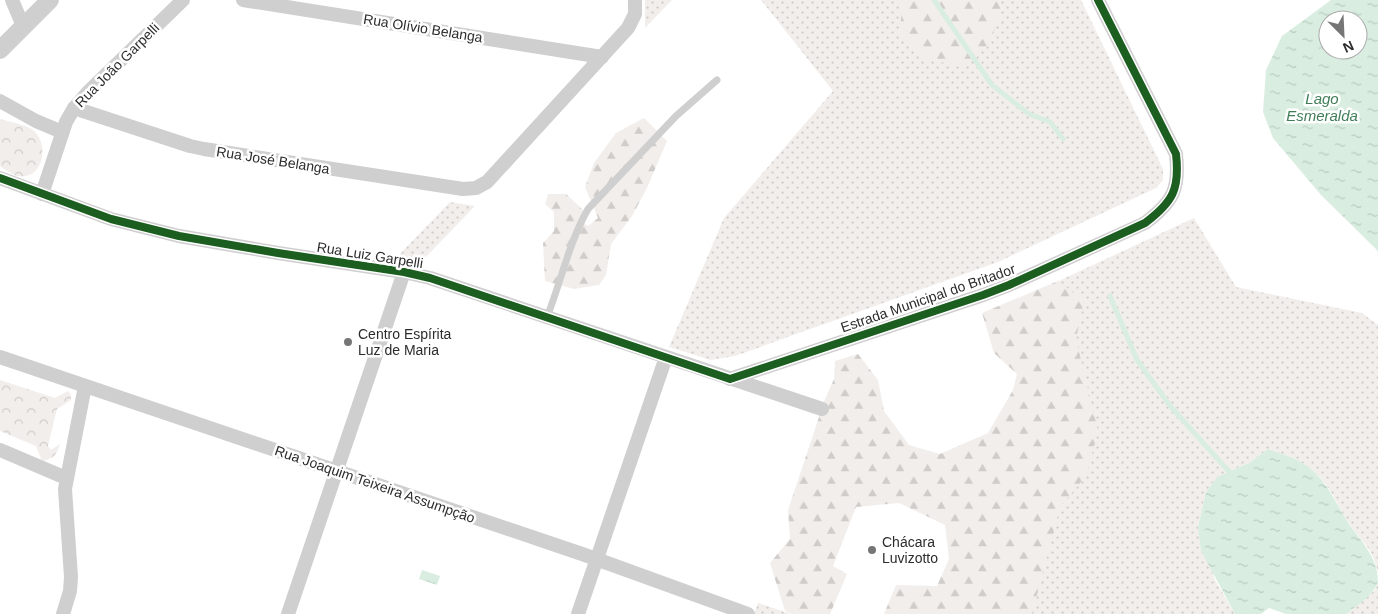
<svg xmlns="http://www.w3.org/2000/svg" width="1378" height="614" font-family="Arial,sans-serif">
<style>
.grass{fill:url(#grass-dots)}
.forest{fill:url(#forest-firs)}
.park{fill:url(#park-crowns)}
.water{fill:url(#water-ripples);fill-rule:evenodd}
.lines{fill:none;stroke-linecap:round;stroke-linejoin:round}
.stream{stroke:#d9eee1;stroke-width:5}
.service{stroke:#cfcfcf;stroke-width:7}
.minor{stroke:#cfcfcf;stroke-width:14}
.tertiary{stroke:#cfcfcf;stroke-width:18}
.cycleway-casing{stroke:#fff;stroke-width:11}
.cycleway{stroke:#1b5e20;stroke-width:8}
.poi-dot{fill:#767676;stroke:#fff;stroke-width:2}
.labels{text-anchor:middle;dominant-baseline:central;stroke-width:5;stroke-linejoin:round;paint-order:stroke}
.street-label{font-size:14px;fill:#2c2c2c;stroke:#fff}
.poi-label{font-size:14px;fill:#2c2c2c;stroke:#fff;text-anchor:start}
.water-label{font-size:15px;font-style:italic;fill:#417e58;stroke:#fff}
</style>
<defs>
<pattern id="grass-dots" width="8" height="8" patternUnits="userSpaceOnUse" patternTransform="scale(1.25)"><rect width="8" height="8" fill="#f2eeeb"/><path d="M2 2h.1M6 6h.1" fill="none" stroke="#d0ccca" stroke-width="1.8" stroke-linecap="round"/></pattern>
<pattern id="forest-firs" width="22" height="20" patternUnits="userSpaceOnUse" patternTransform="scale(1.25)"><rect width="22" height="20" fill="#f2eeeb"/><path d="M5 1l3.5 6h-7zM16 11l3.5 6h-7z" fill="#d0ccca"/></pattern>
<pattern id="park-crowns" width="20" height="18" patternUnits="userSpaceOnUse" patternTransform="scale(1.25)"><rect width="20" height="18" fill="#f2eeeb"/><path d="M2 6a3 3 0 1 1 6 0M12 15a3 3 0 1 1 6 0" fill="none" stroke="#d0ccca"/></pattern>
<pattern id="water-ripples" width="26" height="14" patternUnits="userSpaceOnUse" patternTransform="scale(1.25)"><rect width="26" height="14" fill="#d9eee1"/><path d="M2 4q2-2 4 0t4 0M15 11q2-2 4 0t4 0" fill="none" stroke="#baccc1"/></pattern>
</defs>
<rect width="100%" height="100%" fill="#fff"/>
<g class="grass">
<path d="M645,0H672L645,28Z"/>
<path d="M761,0H907L901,2L1002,10L999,0H1081L1163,169V180L1156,188L998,262L735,356L711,360L669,347L724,218L833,91Z"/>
<path d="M450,202L475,206L424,259L398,256Z"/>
<path d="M1194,218L1236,287L1362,313L1378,325V574C1374,549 1361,541 1348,522C1339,509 1334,494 1324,482C1310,464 1290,456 1268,449L1249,463L1217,477L1206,492L1198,527L1215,580L1235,614H1015L1035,292Z"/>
<path d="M1378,580V614H1347L1375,590Z"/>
<path d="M758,603L791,614H754Z"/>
</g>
<g class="forest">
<path d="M907,0H999L1002,10L988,46L962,65L923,60L901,38V2Z"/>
<path d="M644,118L667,141L647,188L632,216L611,244L606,275L599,285L574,289L545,281L543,243L554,231V212L545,204L548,194H566L583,210L581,221L588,226L598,218L585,187L594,163L616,133Z"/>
<path d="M1058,281L1084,301L1076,339L1098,431L1086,476L1060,507L1032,614H884L896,585L937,586L949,559L945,525L899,503L856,507L833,566L847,574L830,614H792L785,611L770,563L790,539L788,510L825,399L834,379L835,361L858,354L878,380L884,411L909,445L940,454L988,433L1013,390L1017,374L994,353L982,313Z"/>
</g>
<g class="park">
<path d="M0,119C10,122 25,124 34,131C50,145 43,181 17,176C11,174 5,170 0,166Z"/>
<path d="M0,380L55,398L68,391L71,395V400L57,409L48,446L51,450L60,444C57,455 53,459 42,461L36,446L0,431Z"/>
</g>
<g class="water">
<path d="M1331,0H1378V251L1321,195L1273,138L1263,112L1266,70L1282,36ZM1328,20H1358V50H1328Z"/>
<path d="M1268,449C1282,454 1295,457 1307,466C1327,480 1335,502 1347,521C1359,539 1378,556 1378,581C1375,595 1357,605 1347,614H1286L1269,608L1261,614H1235L1201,551L1198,527L1206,492L1217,477L1249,463Z"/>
<path d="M422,570L440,576L437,585L419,579Z"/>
</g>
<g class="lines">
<g class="stream">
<path d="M934,0L992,85L1029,114L1050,122L1063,139"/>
<path d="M1110,296L1137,360L1171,407L1233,476"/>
</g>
<path class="service" d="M547,317C561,282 569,242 588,209L676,116L717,80"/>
<g class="minor">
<path d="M12,0L23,26"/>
<path d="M243,0L602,57"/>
<path d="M0,101L36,121L62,132"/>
<path d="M74,108L190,146L204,149L463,189L476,188L487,182L628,28L635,14V0"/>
<path d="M0,178L111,219L179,236L278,253L404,272L430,278L822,409"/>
<path d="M42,194L66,122L74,108L88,92L183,0"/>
<path d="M0,357L585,555L748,614"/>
<path d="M730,379L983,295L1009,285L1145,223C1173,202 1180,189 1176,154L1098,0"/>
<path d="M0,450L66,478"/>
<path d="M63,614L70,591L71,577L65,489L85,386"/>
<path d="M288,614L404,272"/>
<path d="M578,614L666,357"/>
</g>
<path class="tertiary" d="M0,50L50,0"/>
<g class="cycleway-casing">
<path id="cycleway" d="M0,178L111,219L179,236L278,253L404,272L430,278L730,379L983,295L1009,285L1145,223C1173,202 1180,189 1176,154L1098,0"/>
</g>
<use href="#cycleway" class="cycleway"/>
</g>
<g class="poi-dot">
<circle cx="348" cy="342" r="5"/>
<circle cx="872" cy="550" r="5"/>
</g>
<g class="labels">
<g class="street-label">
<text transform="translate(423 28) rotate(9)">Rua Olívio Belanga</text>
<text transform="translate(117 65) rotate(-45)">Rua João Garpelli</text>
<text transform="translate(273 160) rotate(9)">Rua José Belanga</text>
<text transform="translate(370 255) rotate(9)">Rua Luiz Garpelli</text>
<text transform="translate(928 298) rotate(-19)">Estrada Municipal do Britador</text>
<text transform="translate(375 484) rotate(19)">Rua Joaquim Teixeira Assumpção</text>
</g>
<g class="poi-label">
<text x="358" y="334">Centro Espírita<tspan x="358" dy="16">Luz de Maria</tspan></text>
<text x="882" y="542">Chácara<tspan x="882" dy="16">Luvizotto</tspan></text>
</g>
<g class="water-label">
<text x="1322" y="98">Lago<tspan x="1322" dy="17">Esmeralda</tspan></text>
</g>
</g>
<g transform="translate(1343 35) rotate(156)"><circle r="24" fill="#ffffff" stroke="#ababab"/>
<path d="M0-4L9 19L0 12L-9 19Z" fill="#767676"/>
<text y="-8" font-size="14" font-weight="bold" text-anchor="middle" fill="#2c2c2c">N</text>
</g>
</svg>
